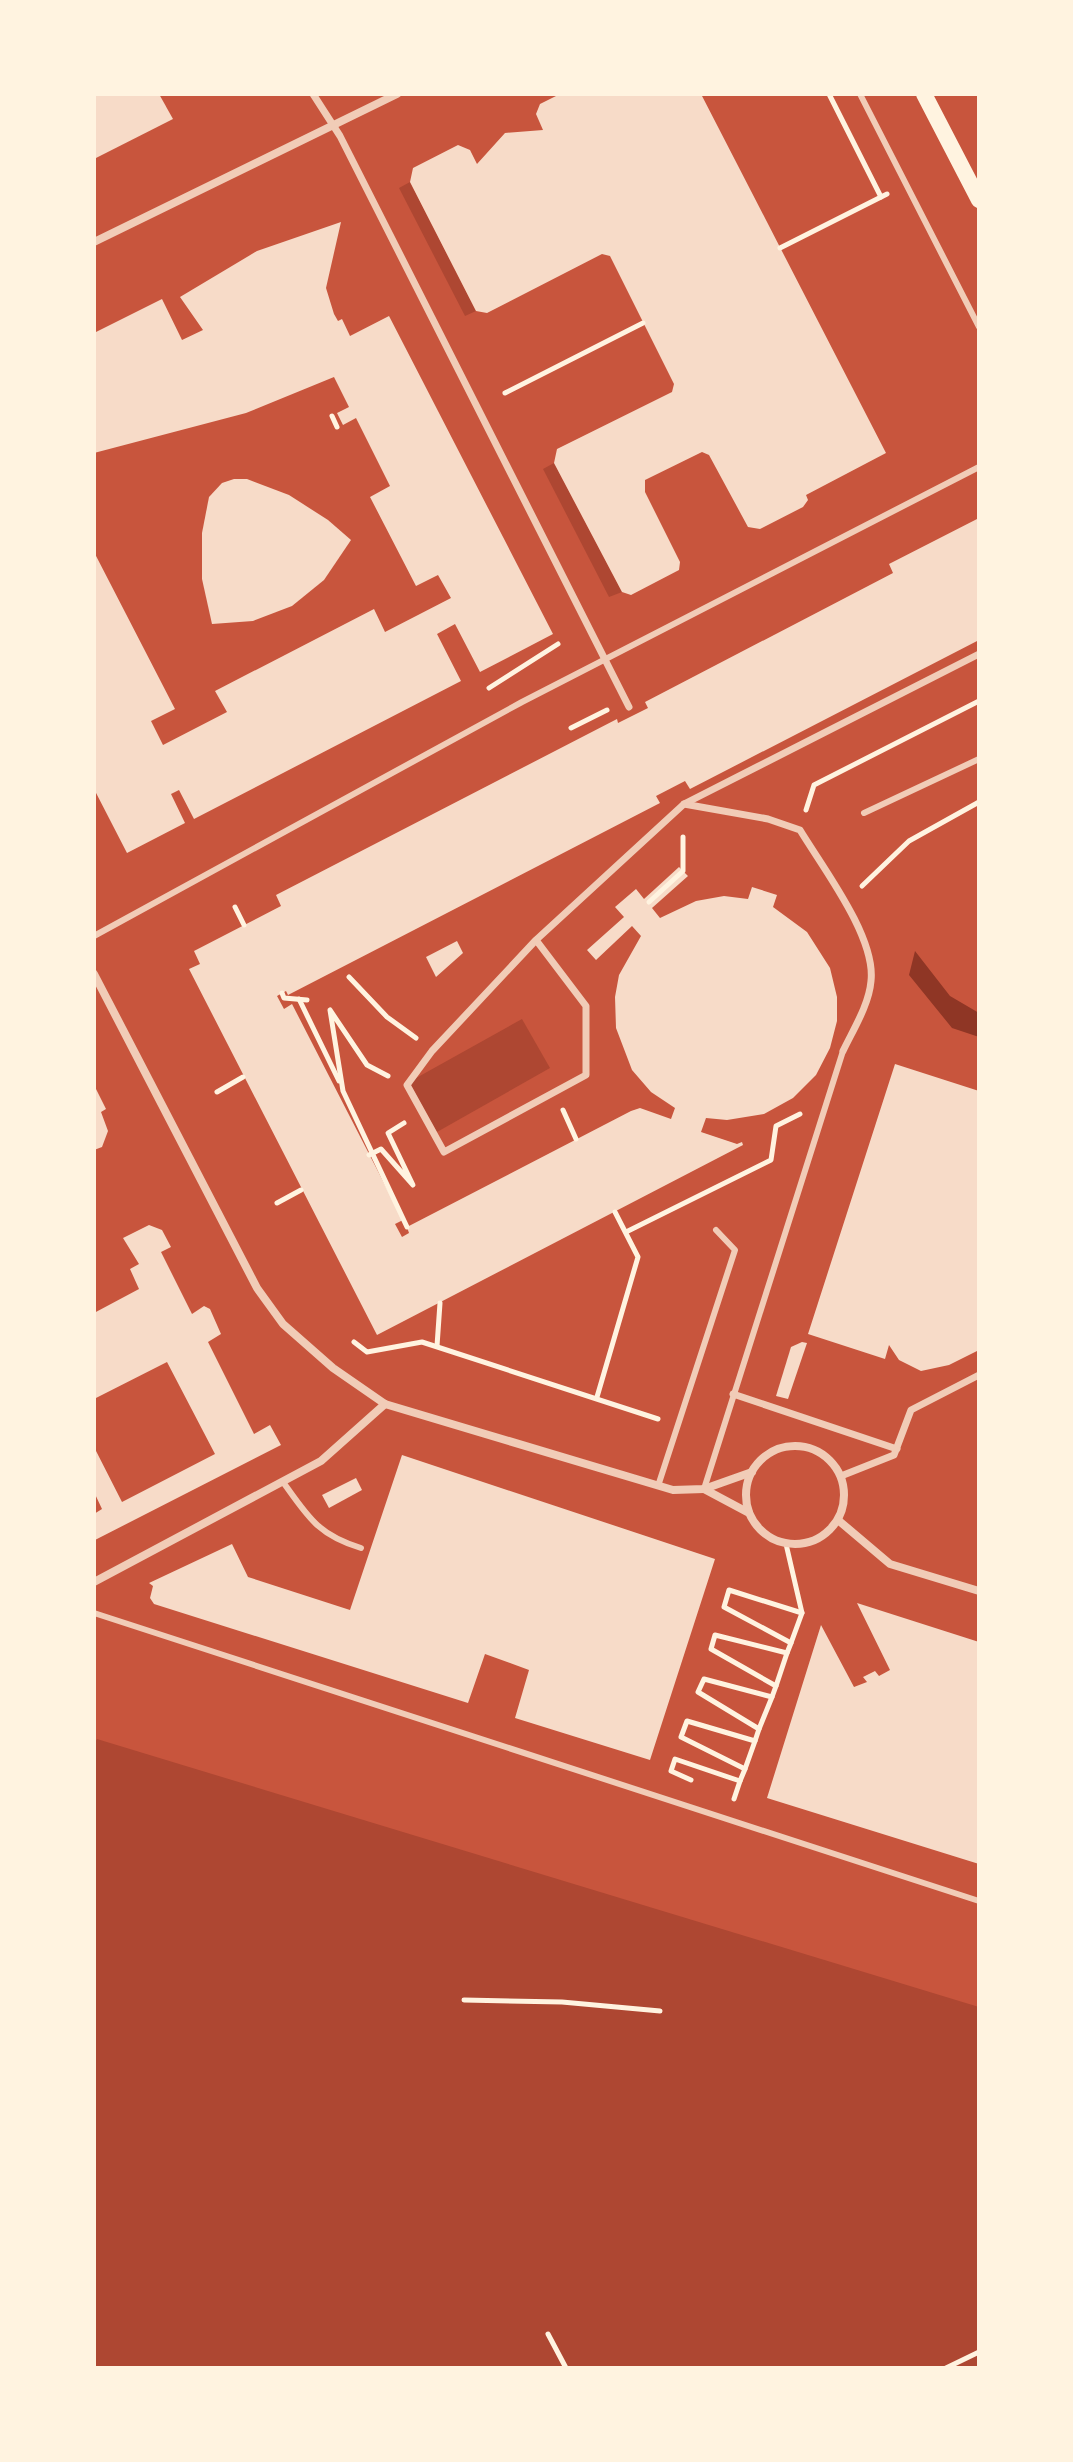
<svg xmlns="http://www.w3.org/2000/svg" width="1073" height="2462" font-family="Ubuntu,sans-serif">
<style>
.green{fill:#ae4732}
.water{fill:#8f3625}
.building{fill:#f7dbc8}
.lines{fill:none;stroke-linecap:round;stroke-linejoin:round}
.path{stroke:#fff3e0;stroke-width:5}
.service{stroke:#f1ccb7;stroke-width:6}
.pedestrian{stroke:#f1ccb7;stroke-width:7}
.minor{stroke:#f1ccb7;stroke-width:8}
.secondary{stroke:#fff3e0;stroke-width:16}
</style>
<rect width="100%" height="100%" fill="#c8553d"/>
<g class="green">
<path d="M410,182L476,311L465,316L399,188Z"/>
<path d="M554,463L622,592L609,597L543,469Z"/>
<path d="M522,1019L550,1068L437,1132L409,1082Z"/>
<path d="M97,1739L979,2007V2368H94V1744Z"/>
</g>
<path class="water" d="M915,951L950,996L979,1013V1037L952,1028L909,975Z"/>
<g class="building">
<path d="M94,94H159L173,119L94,159Z"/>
<path d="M560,94H701L886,453L806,495L808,500L803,507L760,529L748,527L709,455L702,452L645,480V492L680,562L679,570L631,595L622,592L554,463L557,449L672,392L674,384L610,256L602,254L487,313L476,311L410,182L413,168L458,145L470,150L477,164L505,133L543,130L536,114L540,104Z"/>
<path d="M341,222L326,288L334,314L338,321L342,319L350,336L389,316L553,634L480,672L455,624L437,634L461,681L194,819L179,790L171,794L185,823L127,853L94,789V552L175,709L151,721L163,745L227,712L215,691L374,609L385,632L451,598L438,575L416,586L370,497L390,486L356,418L343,425L337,413L349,407L334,377L246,413L94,453V333L162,299L182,340L203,330L180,297L257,251Z"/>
<path d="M234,479H247L289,495L328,520L351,540L324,580L292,606L253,621L212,624L202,579V533L209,497L222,483Z"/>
<path d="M979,518V640L690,789L685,781L656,796L660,803L288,995L286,991L277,996L284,1009L292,1004L403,1220L395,1224L402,1237L409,1233L407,1227L631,1111L640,1108L671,1119L675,1108L651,1092L632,1070L616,1028L615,997L619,975L641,936L632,926L596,960L587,950L624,917L615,907L636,889L644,899L679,867L688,876L652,908L660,918L696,901L724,896L748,899L752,887L777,895L773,907L807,932L830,968L837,997V1021L830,1048L816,1075L793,1098L764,1114L727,1120L706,1118L701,1132L737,1144L742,1142L743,1145L377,1335L189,969L200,964L194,951L281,906L276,895L617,719L618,723L648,708L645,702L893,573L889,564Z"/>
<path d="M457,941L463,953L436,977L426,957Z"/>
<path d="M895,1064L979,1091V1350L949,1365L921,1371L899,1360L889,1345L885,1359L808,1334Z"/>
<path d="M94,1085L106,1109L101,1112L108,1131L102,1147L94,1150Z"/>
<path d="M149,1225L162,1230L171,1247L161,1252L192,1314L204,1306L210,1309L221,1334L208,1342L254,1434L270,1425L281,1445L95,1540L94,1514L102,1509L94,1492V1447L122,1502L215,1454L167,1362L94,1399V1313L139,1289L130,1269L139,1264L123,1238Z"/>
<path d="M802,1342L807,1343L788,1399L776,1396L791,1347Z"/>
<path d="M402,1455L715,1559L650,1760L515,1718L529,1670L485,1654L468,1703L154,1604L150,1598L153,1586L149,1583L232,1544L248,1577L350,1610Z"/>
<path d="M356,1478L362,1490L329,1508L322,1495Z"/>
<path d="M857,1603L979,1642V1864L767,1798L821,1625L854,1687L867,1682L863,1677L875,1671L879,1676L890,1670Z"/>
</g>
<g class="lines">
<g class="path">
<path d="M829,94L881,197"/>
<path d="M780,248L887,194"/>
<path d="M505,393L643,323"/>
<path d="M332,416L337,427"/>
<path d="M489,688L558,644"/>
<path d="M571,728L607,710"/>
<path d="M806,810L814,785L979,701"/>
<path d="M862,886L909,841L979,802"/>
<path d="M649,902L683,871V837"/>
<path d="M235,907L244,925"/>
<path d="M349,977L387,1017L416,1038"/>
<path d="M282,993L284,998L307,1000"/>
<path d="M299,999L339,1081"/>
<path d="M388,1076L367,1065L330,1010L343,1091L407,1227"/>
<path d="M217,1092L243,1077"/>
<path d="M563,1110L576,1139"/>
<path d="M369,1155L381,1149L413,1185L388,1133L404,1123"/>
<path d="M277,1203L301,1190"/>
<path d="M626,1232L771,1160L776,1126L800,1114"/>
<path d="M354,1342L367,1352L422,1342L658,1419"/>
<path d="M437,1346L440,1303"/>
<path d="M597,1397L638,1257L615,1212"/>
<path d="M786,1544L802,1613L791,1643"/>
<path d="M776,1686L787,1653"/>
<path d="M759,1729L772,1697"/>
<path d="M745,1769L755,1741"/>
<path d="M691,1780L671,1771L675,1759L740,1781L745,1769L681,1737L687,1721L755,1741L759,1729L698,1692L704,1679L772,1697L776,1686L711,1649L715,1635L787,1653L791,1643L724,1607L729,1590L802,1613"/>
<path d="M734,1799L740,1781"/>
<path d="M464,2000L562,2002L660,2011"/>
<path d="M548,2334L566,2368"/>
<path d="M946,2368L979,2352"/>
</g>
<g class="service">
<path d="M860,94L979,327"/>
<path d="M864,813L979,759"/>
<path d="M94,936L522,702L979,467"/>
<path d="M283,1482C308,1517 318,1535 361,1548"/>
<path d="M658,1486L735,1250L716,1230"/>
<path d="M704,1489L843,1051"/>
<path d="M94,1613L979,1901"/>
</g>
<g class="pedestrian">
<path d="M313,94L340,136L629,707"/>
<path d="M684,804L768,819L800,830C823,868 876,937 871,981C869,1005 853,1030 843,1051"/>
<path d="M536,940L586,1006V1075L444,1152L407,1085L432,1051L536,940L684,804L979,654"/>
<path d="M733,1394L897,1449"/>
<path d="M841,1476L894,1455L911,1410L979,1375"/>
</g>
<g class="minor">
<path d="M94,242L397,94"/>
<path d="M94,974L257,1288L283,1324L333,1368L385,1404L673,1490L704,1489L752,1472"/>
<circle cx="795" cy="1495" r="49"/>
<path d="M704,1489L749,1513"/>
<path d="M838,1520L890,1564L979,1591"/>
<path d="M94,1582L321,1461L385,1404"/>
</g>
<path class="secondary" d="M924,94L979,200"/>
</g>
<rect width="1073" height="2462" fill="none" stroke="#fff3e0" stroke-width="192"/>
</svg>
